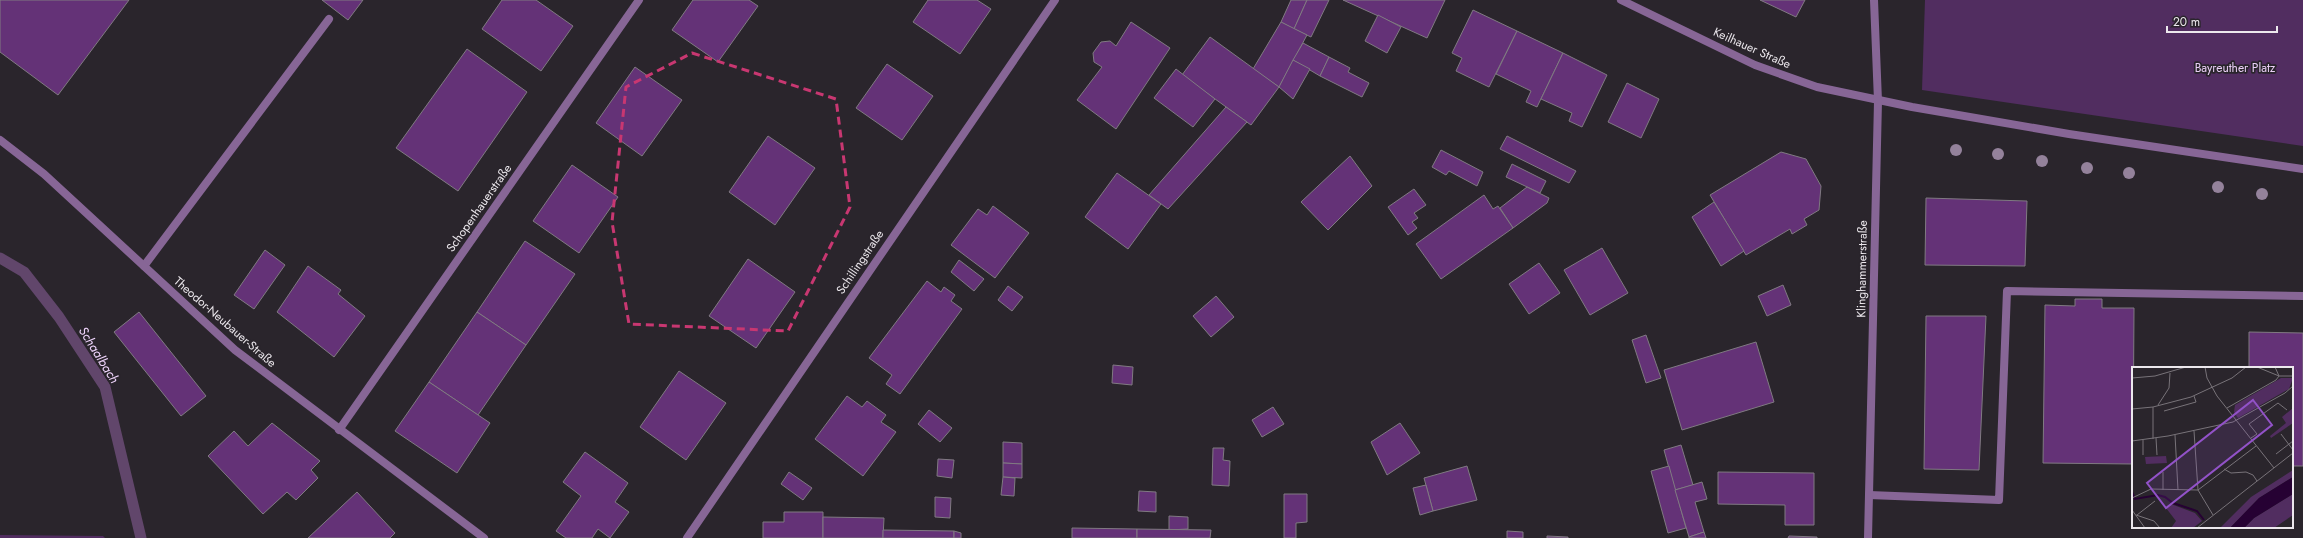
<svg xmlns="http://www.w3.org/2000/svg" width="2303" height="538" font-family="Jost,sans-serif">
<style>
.green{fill:#512d60}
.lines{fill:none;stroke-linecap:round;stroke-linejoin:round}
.stream{stroke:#61466b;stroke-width:11}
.building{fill:#643277;stroke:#807a82}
.lane{stroke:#876696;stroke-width:8}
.street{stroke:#876696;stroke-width:8}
.tree{fill:#94829b}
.marked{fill:none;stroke:#c83771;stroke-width:3;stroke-dasharray:8 5;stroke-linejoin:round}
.labels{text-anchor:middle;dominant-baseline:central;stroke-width:3.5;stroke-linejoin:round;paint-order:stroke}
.street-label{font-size:12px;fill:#ece8ed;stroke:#2a252c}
.park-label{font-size:12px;fill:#eacff6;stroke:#2a252c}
.water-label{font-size:13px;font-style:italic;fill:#f1d6fe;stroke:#2a252c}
.inset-river{fill:none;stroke:#260133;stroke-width:2}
.inset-road{fill:none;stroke:#787379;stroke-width:1}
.view{fill:#9252c8;fill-opacity:0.15;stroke:#9252c8;stroke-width:2}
.inset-edge{fill:none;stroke:#ece8ed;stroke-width:2}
</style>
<rect width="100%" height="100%" fill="#2a252c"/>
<g class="green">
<path d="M1925,0H2303V146L1922,90Z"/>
<path d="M0,535L103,536L105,538H0Z"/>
</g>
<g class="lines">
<path class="stream" d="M0,258L24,272L59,317L105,387L141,538"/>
</g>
<g class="building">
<path d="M0,0H129L58,95L0,52Z"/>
<path d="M322,0H363L348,20Z"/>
<path d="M502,0H536L573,26L541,71L482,29Z"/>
<path d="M693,0H749L758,6L718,62L672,30Z"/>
<path d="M928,0H977L991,9L960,54L913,22Z"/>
<path d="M1291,0H1307L1294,29L1281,22Z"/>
<path d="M1307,0H1329L1311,37L1294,29Z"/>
<path d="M1343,0H1445L1427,38Z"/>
<path d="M1760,0H1805L1796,17Z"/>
<path d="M1473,10L1517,31L1489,87L1456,71L1462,58L1452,53Z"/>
<path d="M1378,15L1401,27L1387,53L1365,41Z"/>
<path d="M1131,22L1170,48L1116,129L1077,100L1102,67L1094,62L1093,53L1101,42L1110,41L1116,46Z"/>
<path d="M1281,22L1307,35L1279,87L1253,69Z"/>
<path d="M1517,31L1563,53L1537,107L1526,102L1531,91L1496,74Z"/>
<path d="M1210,37L1279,87L1251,125L1182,75Z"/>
<path d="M1303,43L1329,57L1320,76L1293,60Z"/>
<path d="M467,49L527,92L458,191L396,148Z"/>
<path d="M1563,53L1607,75L1582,127L1569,121L1572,113L1541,99Z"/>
<path d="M1329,57L1350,68L1348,72L1369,83L1362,97L1320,76Z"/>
<path d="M1293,60L1310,69L1293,99L1279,87Z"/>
<path d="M887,64L933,96L902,140L856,108Z"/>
<path d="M635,67L682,100L642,156L596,123Z"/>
<path d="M1176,69L1215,99L1193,127L1154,98Z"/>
<path d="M1627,83L1659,99L1641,138L1608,122Z"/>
<path d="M1226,107L1247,122L1168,209L1149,195Z"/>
<path d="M768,136L815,168L775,225L729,192Z"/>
<path d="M1507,136L1576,171L1569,183L1500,149Z"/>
<path d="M1441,150L1483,172L1477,186L1449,171L1446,175L1432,167Z"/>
<path d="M1781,152L1806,159L1821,186L1819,210L1804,219L1807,225L1792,234L1790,229L1746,255L1710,195Z"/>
<path d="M1350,156L1372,186L1328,230L1301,202Z"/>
<path d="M1512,164L1546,181L1540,193L1506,177Z"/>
<path d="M572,165L618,197L579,253L533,221Z"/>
<path d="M1117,173L1161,204L1128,249L1085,217Z"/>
<path d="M1527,187L1549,198L1547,203L1513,228L1500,208Z"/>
<path d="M1414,189L1426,205L1414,213L1418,218L1412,222L1417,228L1408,235L1388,207Z"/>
<path d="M1484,195L1493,209L1498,206L1513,228L1441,279L1416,244Z"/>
<path d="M1926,198L2027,201L2025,266L1925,265Z"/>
<path d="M1714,202L1744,251L1721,266L1692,217Z"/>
<path d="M993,206L1029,233L995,278L951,245L978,209L987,215Z"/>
<path d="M525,241L575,274L526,345L477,312Z"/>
<path d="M1602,248L1628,293L1590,315L1564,270Z"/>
<path d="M265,250L285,265L254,309L234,295Z"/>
<path d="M748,259L795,292L756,348L709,316Z"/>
<path d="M959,260L984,279L974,291L951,272Z"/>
<path d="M1539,263L1560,293L1529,314L1509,284Z"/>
<path d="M308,266L341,290L338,294L365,316L334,357L277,312Z"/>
<path d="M927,281L941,292L944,287L955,295L951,301L962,309L900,394L886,384L892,375L869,358Z"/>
<path d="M1783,285L1791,305L1767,316L1758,296Z"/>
<path d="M1008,286L1023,297L1012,311L998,300Z"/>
<path d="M1216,296L1234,317L1211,337L1193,316Z"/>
<path d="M2075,299H2102V308H2134L2133,464L2043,463L2045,305L2075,306Z"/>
<path d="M139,312L206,396L181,416L114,332Z"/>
<path d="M477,312L526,345L478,415L429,382Z"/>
<path d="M1926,316H1986L1979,470L1924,469Z"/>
<path d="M2249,332L2303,333V466H2292V368H2249Z"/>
<path d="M1646,335L1661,378L1646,383L1632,340Z"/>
<path d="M1756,342L1774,402L1682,430L1664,370Z"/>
<path d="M1113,365L1133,367L1132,385L1112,383Z"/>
<path d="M679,371L726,403L686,460L640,427Z"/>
<path d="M429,382L490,423L457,473L395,431Z"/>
<path d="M847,396L862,407L867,401L886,415L881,422L896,432L863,476L815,439Z"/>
<path d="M1273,407L1284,424L1262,437L1252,420Z"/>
<path d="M929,410L952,428L940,442L918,424Z"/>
<path d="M272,423L320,461L311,470L318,478L296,500L287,492L263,514L208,456L234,431L248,446Z"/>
<path d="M1400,423L1420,453L1387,475L1371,442Z"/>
<path d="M1003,442L1022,443V464L1003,463Z"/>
<path d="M1681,445L1693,485L1675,490L1664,450Z"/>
<path d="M1213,448H1224L1223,460L1230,461L1229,486L1212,485Z"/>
<path d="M585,452L628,483L615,502L629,512L610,538L598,529L592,538H566L556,531L581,496L563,482Z"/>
<path d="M938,459L954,460L952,478L937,476Z"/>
<path d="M1003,463L1022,464V478L1003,477Z"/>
<path d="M1467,466L1477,500L1433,511L1424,478Z"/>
<path d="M1669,466L1686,528L1668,533L1651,471Z"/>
<path d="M789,472L812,488L803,500L781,484Z"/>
<path d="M1718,472L1814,473V525H1785V505L1718,504Z"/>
<path d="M1003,477L1015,478L1014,496L1001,495Z"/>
<path d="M1702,482L1707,499L1695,502L1704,532L1689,537L1675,490Z"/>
<path d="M1426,485L1433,511L1420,515L1413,488Z"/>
<path d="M1139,491L1156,492V512L1138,511Z"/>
<path d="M357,492L395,533L390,538H308Z"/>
<path d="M1284,494H1307V522L1296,523V538H1284Z"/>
<path d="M935,497L951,498L950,518L935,517Z"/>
<path d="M784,512H823V538H763V522H784Z"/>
<path d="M1169,516L1188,517V529L1169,530Z"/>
<path d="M823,517L884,518L883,538H823Z"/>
<path d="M1072,528L1137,529V538H1072Z"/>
<path d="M1137,529L1211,530L1210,538H1137Z"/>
<path d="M883,530L954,531V538H883Z"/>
<path d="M954,531L961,533V538H954Z"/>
<path d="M1507,531L1523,532V538H1507Z"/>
<path d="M1704,532L1706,538H1689V537Z"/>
<path d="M1547,536L1568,537V538H1547Z"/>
<path d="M1789,536L1817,537V538H1788Z"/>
</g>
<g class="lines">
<g class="lane">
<path d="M144,266L329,19"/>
<path d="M1869,495L1999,500L2007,291L2303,296"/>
</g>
<g class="street">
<path d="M1621,0L1755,65L1817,87L1912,107L2069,134L2303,169"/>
<path d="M0,140L44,174L235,350L484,538"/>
<path d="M339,430L639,0"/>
<path d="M687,538L1055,0"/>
<path d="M1868,538L1878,101L1874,0"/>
</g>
</g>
<g class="tree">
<circle cx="1956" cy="150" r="6"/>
<circle cx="1998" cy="154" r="6"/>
<circle cx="2042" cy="161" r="6"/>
<circle cx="2087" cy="168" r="6"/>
<circle cx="2129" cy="173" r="6"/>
<circle cx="2218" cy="187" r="6"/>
<circle cx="2262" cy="194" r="6"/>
</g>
<path class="marked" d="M692,53L836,99L850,207L788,331L629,324L612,222L626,87Z"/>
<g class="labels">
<g class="street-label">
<text transform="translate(1752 48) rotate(24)">Keilhauer Straße</text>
<text transform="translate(479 208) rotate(-55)">Schopenhauerstraße</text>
<text transform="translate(860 262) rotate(-56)">Schillingstraße</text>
<text transform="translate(1862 269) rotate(-89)">Klinghammerstraße</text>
<text transform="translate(225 322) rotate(41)">Theodor-Neubauer-Straße</text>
</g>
<g class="park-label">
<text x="2235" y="68">Bayreuther Platz</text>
</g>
<g class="water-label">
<text transform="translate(99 355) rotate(58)">Schaalbach</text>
</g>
</g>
<g transform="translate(2132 367)">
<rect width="161" height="161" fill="#2a252c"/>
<path d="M149,11H161L157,22L106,51L102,45L103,38ZM161,41V56L139,71L138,69L154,56L150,50ZM34,89L35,96L14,97L13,90ZM161,103V110L127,131L98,161H88L119,130ZM161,127V148L142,161H112L122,151ZM39,137L63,146L70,154L61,161H39L44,154L34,141Z" fill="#512d60"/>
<path d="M161,110V127L122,151L112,161H98L127,131Z" fill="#260133"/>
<path class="inset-river" d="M0,125L3,132L26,128L33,130L41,136L65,144L72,153"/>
<path class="inset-road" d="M73,0L75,11L85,29L142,101M125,0L147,9H161M0,11L23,9L54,0M26,38L37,21L38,6M95,41L144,13L147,9L143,0M0,42L21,40L59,30L100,11L114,0M32,44L64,35L62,29M62,64L66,123L81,148M149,67L161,83M43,68L46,123M24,71L25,88M119,71L125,67L117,57L146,36L155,43M21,72V40M11,73V88M0,74L36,69L101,55L153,26L161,19M144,87L161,74M92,102L99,106L114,105L121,108L125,114M31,105V123M0,131L19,122L66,123L124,79M0,143L13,161M4,148L22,154L28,161M5,148L23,134M65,161L161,86"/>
<path class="view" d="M121,33L140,58L34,141L15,116Z"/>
<rect width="161" height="161" class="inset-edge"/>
</g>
<path d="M2167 26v6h110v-6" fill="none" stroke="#ece8ed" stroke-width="2"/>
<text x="2173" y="26" font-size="12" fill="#ece8ed" stroke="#2a252c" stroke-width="3" paint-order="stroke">20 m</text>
</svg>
